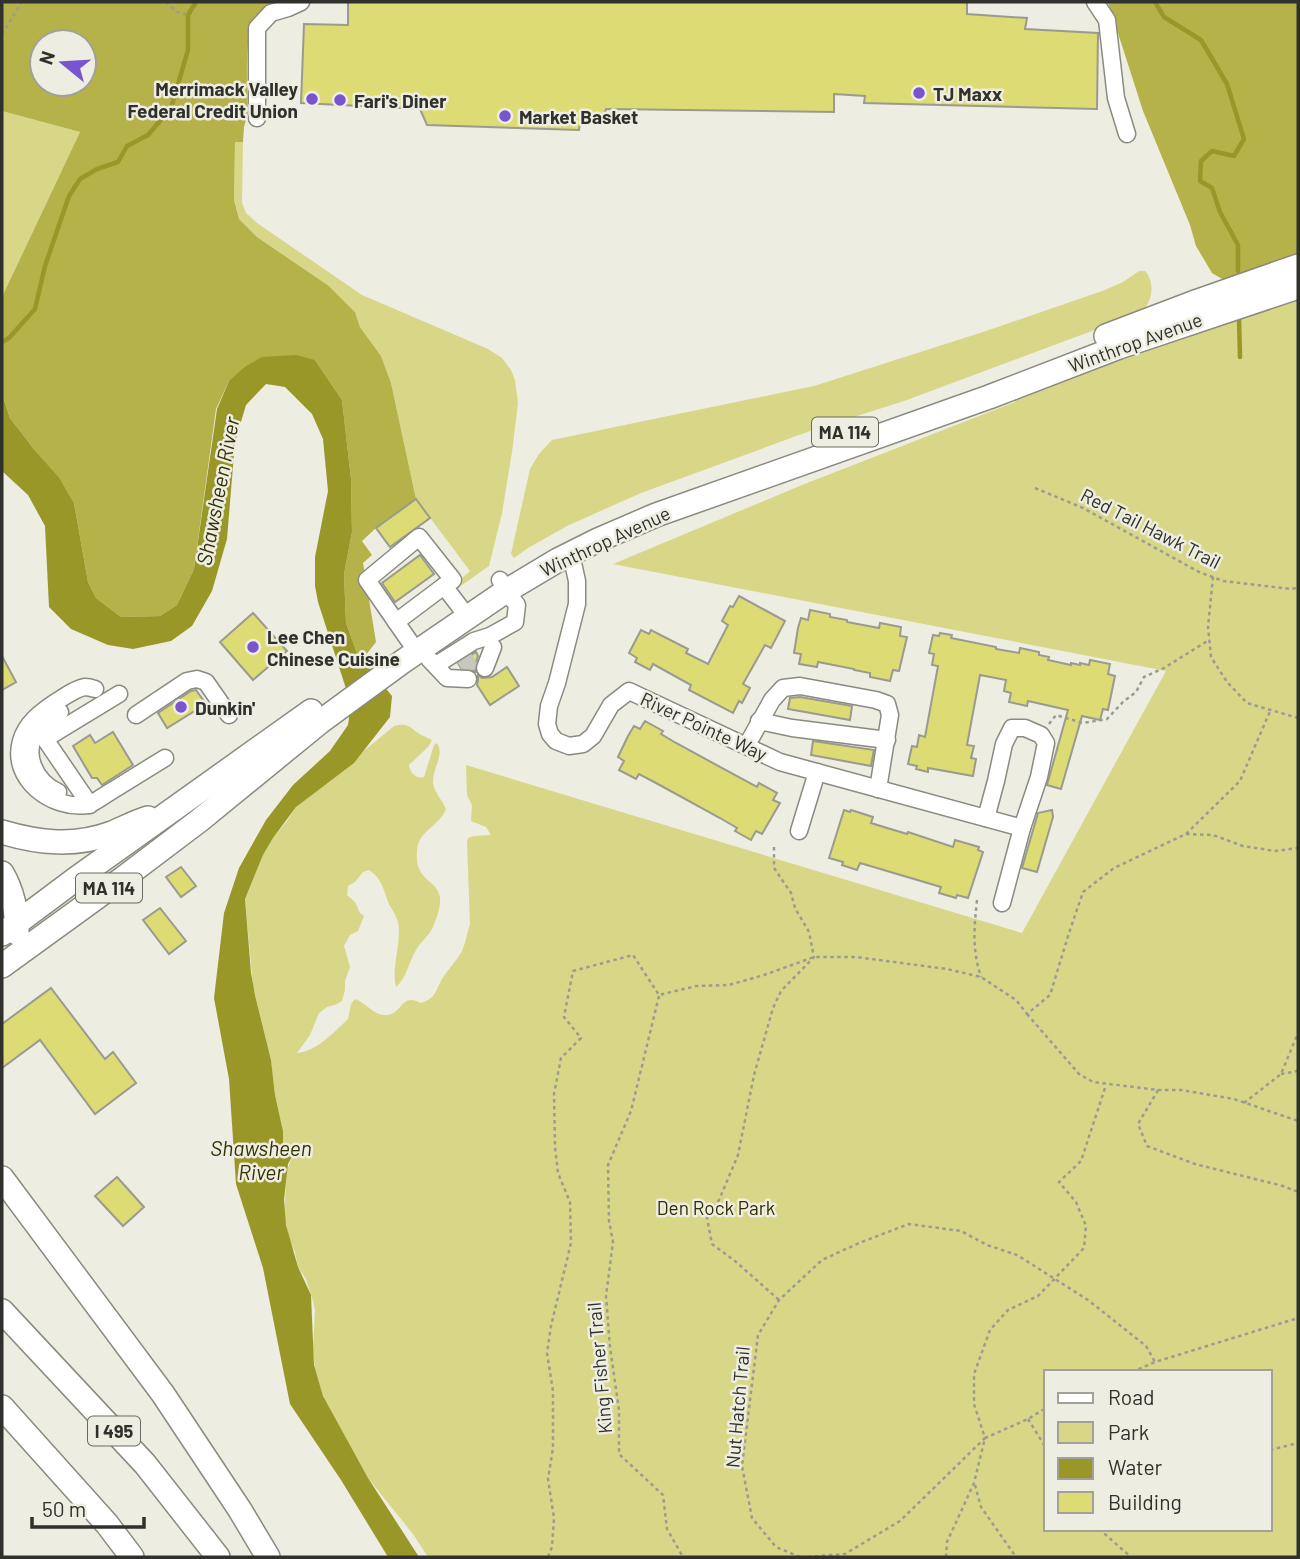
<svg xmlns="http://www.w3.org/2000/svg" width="1300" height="1559" font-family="Barlow,sans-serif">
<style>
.green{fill:#d8d787;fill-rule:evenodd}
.forest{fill:#b5b249;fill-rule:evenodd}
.water{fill:#9a9729}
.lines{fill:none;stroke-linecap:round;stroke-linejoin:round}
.stream{stroke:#9a9729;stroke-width:4.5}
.building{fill:#dddb73;stroke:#9a9b90;stroke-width:2}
.minor-tunnel{stroke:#c7c7be;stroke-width:16;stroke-dasharray:16 8;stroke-linecap:butt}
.minor-casing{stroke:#8a8a80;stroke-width:19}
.highway-casing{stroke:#8a8a80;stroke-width:26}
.path{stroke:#9b9b93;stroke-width:2.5;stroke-dasharray:3.5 3.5;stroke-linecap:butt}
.minor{stroke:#fff;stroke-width:16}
.highway{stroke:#fff;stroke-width:23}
.poi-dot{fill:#7855cf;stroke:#edede2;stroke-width:2.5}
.labels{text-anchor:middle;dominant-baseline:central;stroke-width:5;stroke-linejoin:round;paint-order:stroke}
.shield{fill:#edede2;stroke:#696963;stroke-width:2}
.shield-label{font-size:18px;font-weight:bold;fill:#30302c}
.poi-label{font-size:19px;font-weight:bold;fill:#30302c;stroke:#edede2;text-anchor:start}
.street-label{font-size:19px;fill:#30302c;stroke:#edede2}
.park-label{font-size:19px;fill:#2f2d00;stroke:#edede2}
.water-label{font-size:21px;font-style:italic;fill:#343204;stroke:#edede2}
</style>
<rect width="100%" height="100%" fill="#edede2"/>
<g class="green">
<path d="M2,111L80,132L2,297Z"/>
<path d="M235,141L243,142L242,203L246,213L257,223L362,295L488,349L502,358L511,370L515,380L518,403L512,452L502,513L489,566L462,585L461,579L470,571L416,499L391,383L381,356L360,327L355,312L329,286L257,237L239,219L234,200Z"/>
<path d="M1139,271H1145C1155,282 1153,300 1143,310C1140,312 1136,314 1132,316L904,401L810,431L641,493L567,526L528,548L514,558L511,554L530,469L539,454L552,440L814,386L986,331L1105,290L1123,282Z"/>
<path d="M1298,296V1557H428L413,1534L368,1478L325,1402L315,1370L313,1349L315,1310L313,1301L306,1279L298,1267L295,1252L289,1238L284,1214L287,1170L294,1153L293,1151L286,1148L283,1142L282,1126L275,1095L271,1060L253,986L245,899L263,855L273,838L287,821L296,807L394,726C410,722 410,729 421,735C425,737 429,738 432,740L428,747L409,765C410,773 416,779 424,777L434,745L437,743C445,755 432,769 433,783C434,792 443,801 446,809C439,827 418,830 417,851C414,881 437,879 440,897C441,906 436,921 432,929C428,937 420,942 416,950C409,962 406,979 396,987C391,966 402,943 398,922C396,914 391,909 388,902C384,890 381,877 369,870L363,872L355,882L348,886L347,895L355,902L360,913L364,916L358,931L350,935L344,946L350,967L345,981V990L342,1001L337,1004L327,1007L319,1013L310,1035L297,1053C316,1052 334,1032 348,1019L351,1004L355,999C365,1002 374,1016 386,1015C403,1014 401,992 421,1003C436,998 435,992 442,979C448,969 456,962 462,951C466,942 467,933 470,924L467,842L468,838L474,836L491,835L486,827L471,821L472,805L467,795L466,765L1022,933L1166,671L613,564L802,485L1015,402V399L1027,393ZM1046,1372H1270V1529H1046Z"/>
</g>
<g class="forest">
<path d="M2,2H279C269,6 258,12 253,22C244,39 248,94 247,116L244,127L243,142H235L234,200L239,219L257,237L329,286L355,312L360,327L381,356L391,383L416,499L376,528L362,541L372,555L363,563L376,642L362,660L357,653L346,623L344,574L352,532L351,479L342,400L315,360L229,381L216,409L194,569L177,605L160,616L121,617L96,598L88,582L74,503L59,477L33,448L10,418L2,394V297L80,132L2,111ZM42,42H84V84H42Z"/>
<path d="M1108,2H1298V258L1229,283L1212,273L1196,246L1190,225L1143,111Z"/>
</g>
<path class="water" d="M296,355L315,360L342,400L351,479L352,532L344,574L346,623L357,653L392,696L390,717L354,763L296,807L273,838L263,855L245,899L251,973L255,995L271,1060L275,1095L283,1131V1142L287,1149L293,1151V1155L288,1164L284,1200L286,1225L298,1267L311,1295L314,1365L323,1396L368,1478L419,1557H388L341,1480L290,1404L263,1268L236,1184L229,1079L214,998L224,913L239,868L266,820L293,785L330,751L348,725L351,704L318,602L315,586V557L328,491L323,439L312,414L285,387L266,384L246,405L235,442L227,539L212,591L192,626L171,641L133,649L108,645L71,629L49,607L45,526L28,495L2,471V394L10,418L33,448L59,477L74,503L88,582L96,598L121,617L160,616L177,605L194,569L217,409L229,381L246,366L262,357Z"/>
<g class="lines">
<g class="stream">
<path d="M1155,2L1164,17L1201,40L1227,84L1244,139L1234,156L1212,151L1201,161L1200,181L1212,188L1220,212L1238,245V271"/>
<path d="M1239,318L1240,357"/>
<path d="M2,342L9,338L35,309L45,266L69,196L80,179L97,169L118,162L127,146L148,135L171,108L188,50V15L196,2"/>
</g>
</g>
<g class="building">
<path d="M348,2H967V14L1027,18L1025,29L1098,33L1097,109L864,103L865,96L834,94V112L606,109L603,118H581L579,130L427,125L420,109L301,103L304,24L348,25Z"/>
<path d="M416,499L430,518L390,547L376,528Z"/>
<path d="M420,555L434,574L395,602L382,583Z"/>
<path d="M739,596L785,621L771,648L765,645L743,684L750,688L742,703L739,701L733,713L689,690L691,685L653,664L650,670L635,662L637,658L629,653L641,630L649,634L651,630L688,649L686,653L708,664L728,625L722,621L730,606L733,607Z"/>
<path d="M810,610L830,614V617L847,620V622L879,628L880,623L901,627L900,636L907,637L899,671L893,670L890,681L870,677V673L854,670V669L818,662L817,667L799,664L801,654L794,653L798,628L801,618L808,620Z"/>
<path d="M253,613L287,651L253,680L220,642Z"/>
<path d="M940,633L952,635L951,638L996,647V649L1019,653L1020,648L1039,652V655L1049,657L1048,660L1071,665V663L1080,665V663L1089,665L1090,660L1110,664L1108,674L1115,676L1108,710L1103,709L1100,720L1082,716L1061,789L1047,785L1068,710L1028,701L1027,706L1009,702L1011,693L1004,691L1006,680L980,675L967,745L974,746L971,758L976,759L973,776L928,768V772L916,769L917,766L908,764L912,746L917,747L919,735L925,737L938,666L932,665L934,654L929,653L933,635L939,636Z"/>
<path d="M476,652L478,656L475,665L476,672L469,669L461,668L458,663Z"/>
<path d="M2,656L16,682L2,690Z"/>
<path d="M507,667L519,686L490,705L477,685L478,680V675L482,678L492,677Z"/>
<path d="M196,690L206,704L167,728L158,713L191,691Z"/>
<path d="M800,697L852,706L850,720L788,709L790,698Z"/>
<path d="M645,721L663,731L661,734L676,743L757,787L759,783L777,793L773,800L780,803L762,834L756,831L751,840L735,831L737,828L720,818L656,783L639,774L636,779L619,770L624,761L618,757L628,736L634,726L640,729Z"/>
<path d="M113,732L133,765L102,785L97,778H92L73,746L90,735L95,743Z"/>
<path d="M813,741L874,750L871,766L811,755Z"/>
<path d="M844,810L850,812L851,810L873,817L871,823L907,834L908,832L953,847L955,840L979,847L978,850L983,852L968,898L957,895L956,898L939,893L941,887L860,863L857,870L842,865L843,862L829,858Z"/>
<path d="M1052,810L1053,817L1037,872L1022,868L1038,813Z"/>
<path d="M181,867L196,886L181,897L166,877Z"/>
<path d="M160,908L186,941L169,954L143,920Z"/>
<path d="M51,988L105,1059L113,1052L136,1083L95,1114L40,1040L2,1068V1024Z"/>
<path d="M117,1177L144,1207L123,1226L95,1196Z"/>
</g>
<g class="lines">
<path class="minor-tunnel" d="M461,668L479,657"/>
<g class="minor-casing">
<g id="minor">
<path d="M1095,2L1107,20L1116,98L1127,134"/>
<path d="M257,118V28L271,13L288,8L301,2"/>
<path d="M571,554L577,581V604L557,683L549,706L547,724L550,734L556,741L569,746L583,744L593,736L611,705L629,691L780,762L1022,828"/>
<path d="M396,622L444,586"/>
<path d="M410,642L367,580L419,537L453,580L444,586L460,607"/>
<path d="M429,659L447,678L468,679"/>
<path d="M436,665L474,641L490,636L515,622L517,605L506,591L500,580"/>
<path d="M485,668L493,647"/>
<path d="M95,689C92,688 88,687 85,687C76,688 64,697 56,702C41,712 26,723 21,741C10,779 52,810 87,805C95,803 103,796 110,792C128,781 147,769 165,758"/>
<path d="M136,715L187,681L197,679L206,682L229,715"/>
<path d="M759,721L792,728L887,740"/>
<path d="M747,745L772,700L783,688L800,686L876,700L887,704L890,715L878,789"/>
<path d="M58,792C35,781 21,753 38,730C44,723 52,718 60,712"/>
<path d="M90,805L45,739L119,694"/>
<path d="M986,818L996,781L1004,744L1012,728H1025L1041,735L1046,743L1039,777L1022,828L1002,903"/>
<path d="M799,831L817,772"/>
</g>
</g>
<g class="highway-casing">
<g id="highway">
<path d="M1106,336L1198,301L1298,266"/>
<path d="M2,832C39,843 74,847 112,833C124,828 135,822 148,818"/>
<path d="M2,873C13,892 17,910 17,933"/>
<path d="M2,934L77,878L311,711"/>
<path d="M2,966L122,879L200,820L320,722L402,662L506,591L558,560L598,540L656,515L989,397L1119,347L1298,287"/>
<path d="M2,1178L163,1394L240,1510L268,1557"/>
<path d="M2,1311L145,1464L218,1557"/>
<path d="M2,1407L107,1524L132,1557"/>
</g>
</g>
<g class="path">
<path d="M166,2L177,12L190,16"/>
<path d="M2,34L22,2"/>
<path d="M1035,488L1083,508L1199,572L1223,581L1291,589L1298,588"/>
<path d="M1213,577L1208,627L1211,657L1227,682L1247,703L1298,718"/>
<path d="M1049,724L1056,715L1083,723L1107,719L1123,702L1136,692L1144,677L1164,668L1209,640"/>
<path d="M1186,834L1213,835L1243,846L1275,851L1298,848"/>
<path d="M774,847V868L791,893L795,908L809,932L814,957L781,991L773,1008L754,1075L738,1155L719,1200L707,1218L712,1244L735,1261L779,1300"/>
<path d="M977,900C974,929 972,949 981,977"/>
<path d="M659,996L631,1111L608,1165L609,1221L613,1242L606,1296L610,1347L619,1410V1454L663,1495L667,1529L683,1557"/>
<path d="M1027,1014L1079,1074L1093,1082L1158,1090H1181L1234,1099L1298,1121"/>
<path d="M1281,1074L1298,1071"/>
<path d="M1158,1090L1138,1124L1147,1146L1195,1164L1283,1186L1298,1192"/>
<path d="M1244,1103L1281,1074L1298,1033"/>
<path d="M1132,1372L1155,1362L1298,1318"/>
<path d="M1028,1419L1046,1448"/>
<path d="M1270,1450L1298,1443"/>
<path d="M975,1485L981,1507L1016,1557"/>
<path d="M1099,1529L1131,1557"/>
<path d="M548,1557L552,1547L554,1518L548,1479L553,1448V1391L547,1353L551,1326L571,1243L570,1202L558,1173L555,1147L554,1094L561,1058L581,1038L564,1017L573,971L633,955L659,995L696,986L729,985L764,975L814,957H856L947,969L981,977L1016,1000L1027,1014L1050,995L1069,933L1083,892L1114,868L1186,834L1240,781L1271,709"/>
<path d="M800,1557L776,1547L752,1518L742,1466L758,1335L779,1300L822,1260L859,1243L909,1224L961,1231L987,1245L1017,1255L1088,1300L1146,1346L1155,1362"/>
<path d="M808,1557L845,1554L900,1521L985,1438L974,1404V1374L990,1330L1008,1310L1038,1296L1084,1248L1086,1226L1076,1202L1059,1182L1081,1161L1106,1085"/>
<path d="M946,1557L947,1542L974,1483L985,1438L1028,1419L1046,1408"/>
</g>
<use href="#minor" class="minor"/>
<use href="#highway" class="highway"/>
</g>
<g class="poi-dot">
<circle cx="919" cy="93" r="7"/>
<circle cx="312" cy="99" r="7"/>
<circle cx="340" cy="100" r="7"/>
<circle cx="505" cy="116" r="7"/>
<circle cx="253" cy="647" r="7"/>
<circle cx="181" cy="707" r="7"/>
</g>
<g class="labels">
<g class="shield">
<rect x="812" y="417.5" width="66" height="29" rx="5"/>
<rect x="76" y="873.5" width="66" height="29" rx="5"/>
<rect x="88" y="1416.5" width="52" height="29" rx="5"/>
</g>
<g class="shield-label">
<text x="845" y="432">MA 114</text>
<text x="109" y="888">MA 114</text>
<text x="114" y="1431">I 495</text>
</g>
<g class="poi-label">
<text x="298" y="88" text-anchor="end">Merrimack Valley<tspan x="298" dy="22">Federal Credit Union</tspan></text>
<text x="933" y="93">TJ Maxx</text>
<text x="354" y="100">Fari's Diner</text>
<text x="519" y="116">Market Basket</text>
<text x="267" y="636">Lee Chen<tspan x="267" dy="22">Chinese Cuisine</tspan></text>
<text x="195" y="707">Dunkin'</text>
</g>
<g class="street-label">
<text transform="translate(1135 342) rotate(-20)">Winthrop Avenue</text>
<text transform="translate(1151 528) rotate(27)">Red Tail Hawk Trail</text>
<text transform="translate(605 541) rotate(-25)">Winthrop Avenue</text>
<text transform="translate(704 726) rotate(25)">River Pointe Way</text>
<text transform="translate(599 1368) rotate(-95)">King Fisher Trail</text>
<text transform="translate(737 1407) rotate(-85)">Nut Hatch Trail</text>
</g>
<g class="park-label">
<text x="716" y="1207">Den Rock Park</text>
</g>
<g class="water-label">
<text transform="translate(217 491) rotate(-79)">Shawsheen River</text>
<text x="261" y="1147">Shawsheen<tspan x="261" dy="24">River</tspan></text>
</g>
</g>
<rect width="1300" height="1559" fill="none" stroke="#30302c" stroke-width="7"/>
<rect x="1044" y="1370" width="228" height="161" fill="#edede2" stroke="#a1a199" stroke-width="2"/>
<rect x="1058" y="1393" width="35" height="10" fill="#ffffff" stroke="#a1a199" stroke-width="2"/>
<text x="1108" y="1405" font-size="21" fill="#30302c">Road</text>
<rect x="1058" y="1422" width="35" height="21" fill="#d8d787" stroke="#a1a199" stroke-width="2"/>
<text x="1108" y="1440" font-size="21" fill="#30302c">Park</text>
<rect x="1058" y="1458" width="35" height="21" fill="#9a9729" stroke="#a1a199" stroke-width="2"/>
<text x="1108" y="1475" font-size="21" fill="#30302c">Water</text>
<rect x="1058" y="1492" width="35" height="21" fill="#dddb73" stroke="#a1a199" stroke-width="2"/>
<text x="1108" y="1510" font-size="21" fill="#30302c">Building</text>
<g transform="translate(63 63) rotate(288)"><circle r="33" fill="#edede2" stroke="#a1a199" stroke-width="2"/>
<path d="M0-5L12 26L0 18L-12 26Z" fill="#7855cf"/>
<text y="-10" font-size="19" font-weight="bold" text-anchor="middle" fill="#30302c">N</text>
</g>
<path d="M32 1517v10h112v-10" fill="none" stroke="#30302c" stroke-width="3.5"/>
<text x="42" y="1517" font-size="21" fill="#30302c" stroke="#edede2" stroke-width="5" paint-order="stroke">50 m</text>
</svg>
